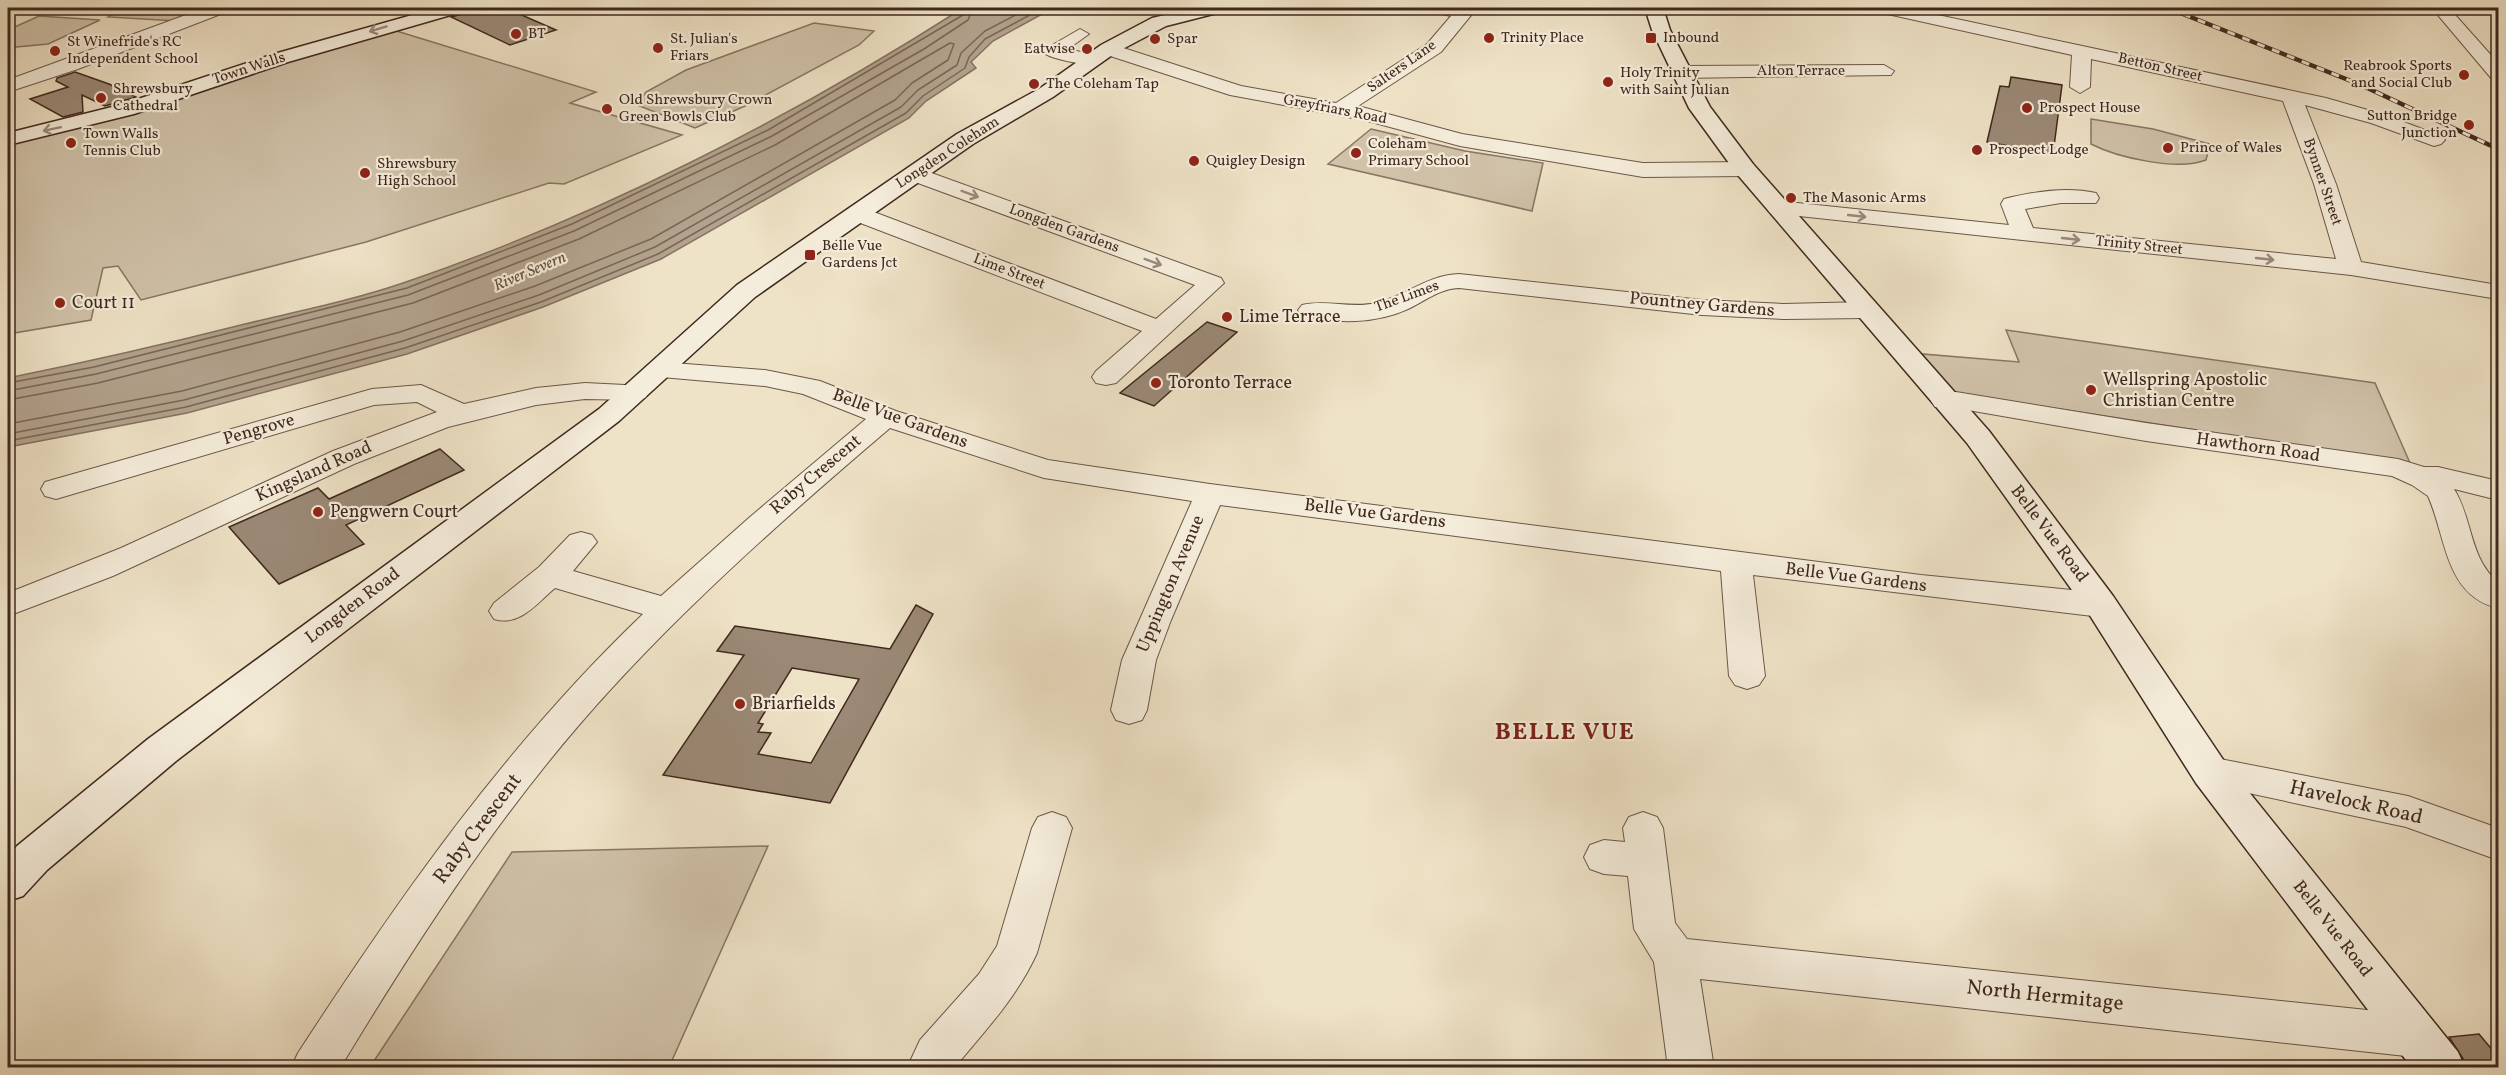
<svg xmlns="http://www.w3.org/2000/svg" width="2506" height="1075" font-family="Vollkorn,serif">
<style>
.green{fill:#d1c3aa;stroke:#887664;stroke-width:1.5}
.water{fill:#b3a38e;stroke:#857261;stroke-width:1.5}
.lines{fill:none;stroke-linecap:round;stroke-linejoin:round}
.shore{stroke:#796656;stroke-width:1.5}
.building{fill:#9b8976;stroke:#3f281e;stroke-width:1.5;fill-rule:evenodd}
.street-casing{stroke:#6b5748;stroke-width:2}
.secondary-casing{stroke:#3f281e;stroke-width:3}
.street{fill:#f5eddb;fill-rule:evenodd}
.secondary{fill:#f5eddb;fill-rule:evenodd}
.rail-casing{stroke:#3f281e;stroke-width:4.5}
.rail{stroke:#f5eddb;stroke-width:3;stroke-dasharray:8;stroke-linecap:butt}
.oneway{stroke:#9a8a7c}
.poi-dot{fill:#8f2418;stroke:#f5eddb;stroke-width:2}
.labels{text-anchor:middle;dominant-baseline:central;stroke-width:4.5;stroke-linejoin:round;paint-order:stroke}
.far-poi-label{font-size:15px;fill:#3f281e;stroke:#f5eddb;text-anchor:start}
.far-street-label{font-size:15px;fill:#3f281e;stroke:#f5eddb}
.far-water-label{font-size:16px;font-style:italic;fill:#624d40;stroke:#f5eddb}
.poi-label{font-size:18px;fill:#3f281e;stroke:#f5eddb;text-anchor:start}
.street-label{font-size:18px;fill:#3f281e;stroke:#f5eddb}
.near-street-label{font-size:21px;fill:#3f281e;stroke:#f5eddb}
.district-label{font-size:24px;font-weight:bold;letter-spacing:1.5px;fill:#7a1f14;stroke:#f5eddb}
</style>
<rect width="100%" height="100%" fill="#efe3c7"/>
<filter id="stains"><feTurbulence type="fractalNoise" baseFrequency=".00333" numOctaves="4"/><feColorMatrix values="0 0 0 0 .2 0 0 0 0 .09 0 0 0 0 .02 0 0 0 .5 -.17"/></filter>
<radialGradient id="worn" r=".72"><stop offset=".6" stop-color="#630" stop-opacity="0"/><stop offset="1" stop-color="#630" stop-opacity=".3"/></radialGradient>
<g class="green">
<path d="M122,8H212L177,21L108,17Z"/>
<path d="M39,16L100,20L48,44L16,47L8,51V30Z"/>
<path d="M814,23L874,31L859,45L745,106L695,128L637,105L646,92L686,70Z"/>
<path d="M390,29L596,92L570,103L682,135L564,184L549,183L366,242L141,300L118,266L103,268L91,320L8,334V142L52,133Z"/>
<path d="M2091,119L2153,129L2210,144L2206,160C2178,171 2118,158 2091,144Z"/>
<path d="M1371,129L1465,151L1543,163L1532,211L1328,164Z"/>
<path d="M2006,330L2375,383L2410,463L1950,392L1922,354L2019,362Z"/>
<path d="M768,846L669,1067H370L512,852Z"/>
</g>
<path class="water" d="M963,8H1053L993,41L971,62L976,68L926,101L909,118L661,259L543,307L407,354L187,413L8,447V378C87,362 166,344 245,324C299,311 354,300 406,282C597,217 793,117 963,8Z"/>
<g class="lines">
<g class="shore">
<path d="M8,383L94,367L407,288L572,224L768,130L963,15L966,8"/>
<path d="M8,391L96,374L408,295L574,231L772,136L924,49L968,20L973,8"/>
<path d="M8,400L98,383L413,303L579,239L775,145L950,43L954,44L948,60L912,83L895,100L651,239L535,286L400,332L182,391L8,424"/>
<path d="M8,434L184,400L403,341L539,295L655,247L901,107L918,90L957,65L961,53L985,31L1029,8"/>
<path d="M8,441L186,407L405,348L541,302L658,254L906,113L923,96L965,68L969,57L985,39L1043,8"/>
</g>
</g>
<g class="building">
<path d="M466,8H517V13L556,30L510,45L451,17L462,14Z"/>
<path d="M75,72L109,84L136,97L105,106L82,95L83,112L63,117L30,99L68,87L56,81L57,78Z"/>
<path d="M2011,77L2062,85L2053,154L1987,142L2000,86L2009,87Z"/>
<path d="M1207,322L1237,332L1154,406L1120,393Z"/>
<path d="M440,449L464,470L346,525L364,544L279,584L229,527L318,488L329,499Z"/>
<path d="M916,605L933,614L830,803L663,775L744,655L717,651L735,626L890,649ZM792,668L859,679L811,763L758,754L771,733L758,732L763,724L758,723Z"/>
<path d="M2479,1034L2499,1058V1068H2469L2449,1037Z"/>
</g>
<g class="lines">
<g class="street-casing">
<g id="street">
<path d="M205,8H229L226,12L78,69L8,92V80Z"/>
<path d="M1430,8L1469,10L1472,14L1441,52L1358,106L1462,134L1643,163L1745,162L1753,164L1756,169L1753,174L1745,176L1643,177L1460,146L1364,120L1230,95L1101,53L1099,49L1108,43L1241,86L1336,103L1427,44L1451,16L1432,12Z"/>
<path d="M1874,8H1905L2326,98L2385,115L2441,136L2445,140L2441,144L2434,146L2371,123L2305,105L2336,184L2361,262L2498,285V299L2351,275L1770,213L1767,208L1770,203L1778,201L2009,225L2001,204L2004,199C2033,192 2066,186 2096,193L2099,198L2096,203H2061L2025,209L2033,228L2336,259L2314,184L2283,101L2091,59L2090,87L2080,93L2070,87L2072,55L1883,13Z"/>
<path d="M2432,8H2449L2498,63V80L2491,78Z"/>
<path d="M2467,8H2498V15L2476,13Z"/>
<path d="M1080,29L1089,34L1068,49L1098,56L1100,60L1098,64C1088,66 1047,59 1042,51Z"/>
<path d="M1884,65L1894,71L1891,75L1681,78L1671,72L1681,66Z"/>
<path d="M915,167L1221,278L1224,283L1116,383L1106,385L1096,383L1092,377L1096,371L1142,331L850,219L847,214L850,209H866L1156,319L1195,285L907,179L904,174L907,169Z"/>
<path d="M1459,274L1702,300L1784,304L1865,302L1874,305L1878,310L1874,315L1865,318L1784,319L1702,315L1459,288C1439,289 1425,301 1408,309C1375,324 1336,324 1302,315L1298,310L1302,305C1326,299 1351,309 1376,303C1406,296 1427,275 1459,274Z"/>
<path d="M660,362L765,370L820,381L896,411L1048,460L1210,484L1921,575L2101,593L2113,597L2118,605L2113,613L2101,617L1753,575L1765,676L1759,685L1747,689L1735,685L1729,676L1721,571L1220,505L1171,620L1156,660L1147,710L1142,720L1129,724L1116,720L1111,710L1122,660L1192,501L1044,478L890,428C781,521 673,616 579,725C488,831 412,949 340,1068H291L298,1053C400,896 507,744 643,614L555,588C537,603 520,627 494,619L489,611L494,603L539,567L570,535L581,532L592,535L597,542L573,571L661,596L750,517L866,419L803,394L765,386L650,376L646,370L650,364Z"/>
<path d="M585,383L645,386L649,392L645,398L635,400L585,399L536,405L448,427L354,464L113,576L8,616V593L121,548L333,451L437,412L417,402L374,405L56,499L45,496L41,489L45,482L372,389L421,385L464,404L536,388Z"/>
<path d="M1956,392L2146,423L2398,459L2424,467H2438L2498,481V500L2454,489C2473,519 2469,558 2498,582V608C2445,596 2446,536 2428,496L2412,485L2392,476L2146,441L1956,408L1935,407L1931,401L1935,395Z"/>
<path d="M2210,757L2408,796L2498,828V860L2406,827L2197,782L2191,772L2197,762Z"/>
<path d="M1052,812L1066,817L1072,828L1037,953C1017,997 985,1031 954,1068H907L920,1040L979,974L997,946L1032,828L1038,817Z"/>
<path d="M1643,812L1657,817L1663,828L1675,923L1687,939L2415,1015L2431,1021L2437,1036L2431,1051L2415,1057L1700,979L1714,1068H1668L1654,962L1634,929L1628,876L1604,874L1590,869L1584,857L1590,845L1604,840L1625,842L1623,828L1629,817Z"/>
</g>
</g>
<g class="secondary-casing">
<g id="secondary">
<path d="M437,8H464L461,12L288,62L134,114L8,145V133L120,105L274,54Z"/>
<path d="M1195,8H1224L1221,12L1166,26L1115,53L1053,97L973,144L755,297L619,421L176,761L47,870L23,896L8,901V856L17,846L148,739L599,409L737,285L957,134L1039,89L1101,45L1152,18Z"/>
<path d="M1645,8H1663L1670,30L1710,107L1753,164L1989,431L2113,596L2224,761L2458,1052L2465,1068H2412L2196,783L2089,614L1967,443L1737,174L1689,108L1652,30Z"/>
</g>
</g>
<use href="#street" class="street"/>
<use href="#secondary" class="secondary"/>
<g class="rail-casing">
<path id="rail" d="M2168,8L2361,85L2498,149"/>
</g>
<use href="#rail" class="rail"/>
</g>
<defs><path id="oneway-shaft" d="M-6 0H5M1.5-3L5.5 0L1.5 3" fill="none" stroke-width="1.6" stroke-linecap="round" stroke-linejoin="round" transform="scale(1.5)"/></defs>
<g class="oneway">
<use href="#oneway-shaft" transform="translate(378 29) rotate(163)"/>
<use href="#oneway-shaft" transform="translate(52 129) rotate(168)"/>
<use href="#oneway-shaft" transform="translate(970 194) rotate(20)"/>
<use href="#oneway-shaft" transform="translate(1857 216) rotate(6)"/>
<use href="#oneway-shaft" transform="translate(2071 239) rotate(6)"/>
<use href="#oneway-shaft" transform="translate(2265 259) rotate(6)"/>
<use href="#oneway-shaft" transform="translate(1153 262) rotate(20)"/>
</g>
<g class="poi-dot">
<circle cx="516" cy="34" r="6"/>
<circle cx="1489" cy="38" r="6"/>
<rect x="1645" y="32" width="12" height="12" rx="3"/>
<circle cx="1155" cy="39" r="6"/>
<circle cx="658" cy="48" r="6"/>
<circle cx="1087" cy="49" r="6"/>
<circle cx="55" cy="51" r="6"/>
<circle cx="2464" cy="75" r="6"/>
<circle cx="1608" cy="82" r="6"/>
<circle cx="1034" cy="84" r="6"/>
<circle cx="101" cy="98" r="6"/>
<circle cx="2027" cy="108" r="6"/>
<circle cx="607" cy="109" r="6"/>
<circle cx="2469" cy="125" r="6"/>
<circle cx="71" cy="143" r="6"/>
<circle cx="2168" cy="148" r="6"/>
<circle cx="1977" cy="150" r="6"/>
<circle cx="1356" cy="153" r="6"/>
<circle cx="1194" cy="161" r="6"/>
<circle cx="365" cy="173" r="6"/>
<circle cx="1791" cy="198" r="6"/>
<rect x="804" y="249" width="12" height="12" rx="3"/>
<circle cx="60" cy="303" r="6"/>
<circle cx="1227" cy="317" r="6"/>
<circle cx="1156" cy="383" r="6"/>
<circle cx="2091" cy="390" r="6"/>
<circle cx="318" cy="512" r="6"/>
<circle cx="740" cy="704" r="6"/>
</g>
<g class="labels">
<g class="far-poi-label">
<text x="528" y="34">BT</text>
<text x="1501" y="38">Trinity Place</text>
<text x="1663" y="38">Inbound</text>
<text x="670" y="39">St. Julian's<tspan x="670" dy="17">Friars</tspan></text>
<text x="1167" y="39">Spar</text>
<text x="67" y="42">St Winefride's RC<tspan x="67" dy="17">Independent School</tspan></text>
<text x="1075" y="49" text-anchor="end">Eatwise</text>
<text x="2452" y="66" text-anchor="end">Reabrook Sports<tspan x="2452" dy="17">and Social Club</tspan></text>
<text x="1620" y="73">Holy Trinity<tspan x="1620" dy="17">with Saint Julian</tspan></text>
<text x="1046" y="84">The Coleham Tap</text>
<text x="113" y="89">Shrewsbury<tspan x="113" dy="17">Cathedral</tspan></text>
<text x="619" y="100">Old Shrewsbury Crown<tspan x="619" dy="17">Green Bowls Club</tspan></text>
<text x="2039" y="108">Prospect House</text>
<text x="2457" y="116" text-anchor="end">Sutton Bridge<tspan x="2457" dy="17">Junction</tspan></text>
<text x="83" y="134">Town Walls<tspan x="83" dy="17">Tennis Club</tspan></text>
<text x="1368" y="144">Coleham<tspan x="1368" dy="17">Primary School</tspan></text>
<text x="2180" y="148">Prince of Wales</text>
<text x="1989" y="150">Prospect Lodge</text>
<text x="1206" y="161">Quigley Design</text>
<text x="377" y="164">Shrewsbury<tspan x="377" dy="17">High School</tspan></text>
<text x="1803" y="198">The Masonic Arms</text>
<text x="822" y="246">Belle Vue<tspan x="822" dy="17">Gardens Jct</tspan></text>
</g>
<g class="far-street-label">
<text transform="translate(1402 67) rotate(-35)">Salters Lane</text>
<text transform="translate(2160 68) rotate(13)">Betton Street</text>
<text transform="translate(249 69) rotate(-18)">Town Walls</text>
<text x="1801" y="71">Alton Terrace</text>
<text transform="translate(1335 110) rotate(11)">Greyfriars Road</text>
<text transform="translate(948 153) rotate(-33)">Longden Coleham</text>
<text transform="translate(2322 182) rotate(71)">Bynner Street</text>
<text transform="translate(1064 229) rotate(20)">Longden Gardens</text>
<text transform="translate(2139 246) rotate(6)">Trinity Street</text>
<text transform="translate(1009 272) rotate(21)">Lime Street</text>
<text transform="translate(1407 297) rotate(-20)">The Limes</text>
</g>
<g class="far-water-label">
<text transform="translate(530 272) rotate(-23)">River Severn</text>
</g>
<g class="poi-label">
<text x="72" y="303">Court 11</text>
<text x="1239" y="317">Lime Terrace</text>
<text x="2103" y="380">Wellspring Apostolic<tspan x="2103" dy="21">Christian Centre</tspan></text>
<text x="1168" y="383">Toronto Terrace</text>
<text x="330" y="512">Pengwern Court</text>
<text x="752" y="704">Briarfields</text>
</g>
<g class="street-label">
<text transform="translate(1702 305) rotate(5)">Pountney Gardens</text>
<text transform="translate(900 419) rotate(20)">Belle Vue Gardens</text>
<text transform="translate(259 430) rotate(-16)">Pengrove</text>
<text transform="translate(2258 448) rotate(8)">Hawthorn Road</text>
<text transform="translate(314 472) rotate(-24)">Kingsland Road</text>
<text transform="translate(816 475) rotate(-40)">Raby Crescent</text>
<text transform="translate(1375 514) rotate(7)">Belle Vue Gardens</text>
<text transform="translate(2049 534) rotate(53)">Belle Vue Road</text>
<text transform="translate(1856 578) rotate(7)">Belle Vue Gardens</text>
<text transform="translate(1171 584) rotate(-67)">Uppington Avenue</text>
<text transform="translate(353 606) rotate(-37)">Longden Road</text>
<text transform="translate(2332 929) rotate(52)">Belle Vue Road</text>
</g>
<g class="near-street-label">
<text transform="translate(2356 803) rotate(13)">Havelock Road</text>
<text transform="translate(478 829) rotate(-53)">Raby Crescent</text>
<text transform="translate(2045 996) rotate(6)">North Hermitage</text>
</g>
<g class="district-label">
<text x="1565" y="733">BELLE VUE</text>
</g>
</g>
<rect width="2506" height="1075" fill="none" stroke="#efe3c7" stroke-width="30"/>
<rect x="9" y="9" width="2488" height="1057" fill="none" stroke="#3f281e" stroke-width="3"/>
<rect x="15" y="15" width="2476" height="1045" fill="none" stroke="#3f281e" stroke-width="1.5"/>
<rect width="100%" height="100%" filter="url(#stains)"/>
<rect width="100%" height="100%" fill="url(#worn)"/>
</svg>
